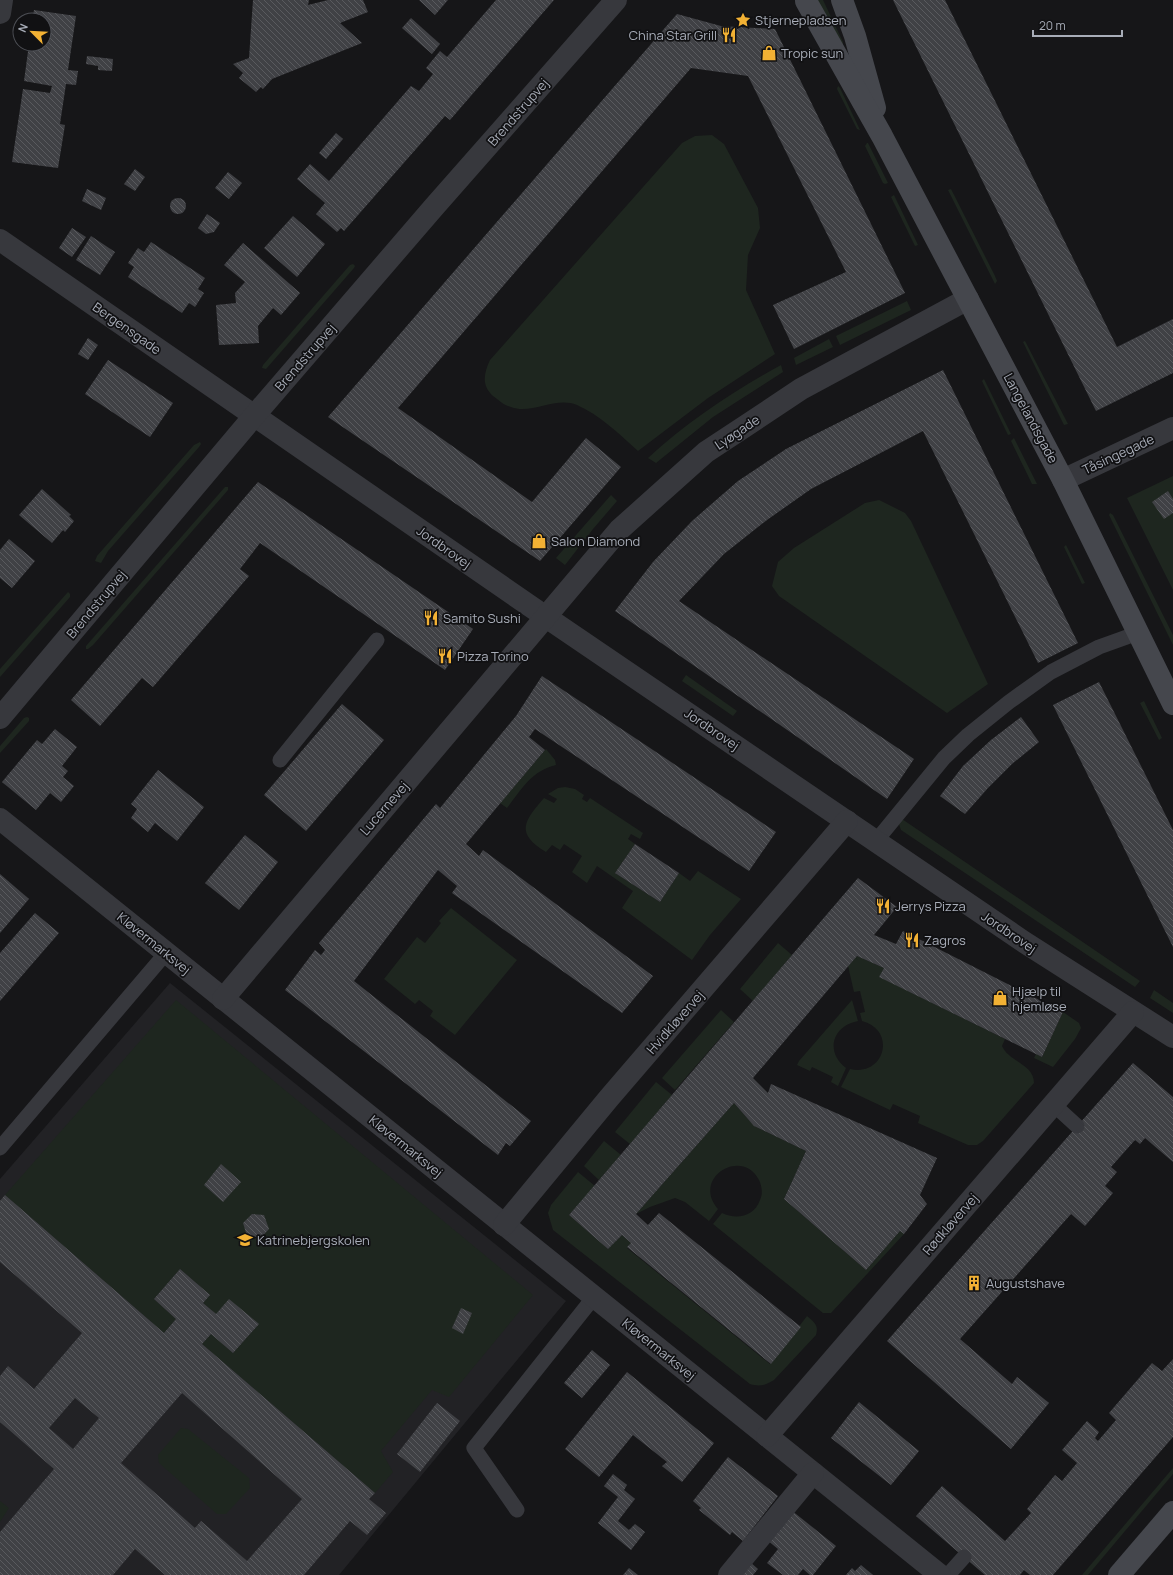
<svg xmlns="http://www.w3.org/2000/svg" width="1173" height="1575" font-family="Manrope,sans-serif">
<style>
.built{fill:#222225}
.green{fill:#1e261f}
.building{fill:url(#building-back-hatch);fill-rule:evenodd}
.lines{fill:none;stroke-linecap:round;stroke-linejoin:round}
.lane{stroke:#37383d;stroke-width:15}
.street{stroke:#37383d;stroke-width:22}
.secondary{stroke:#45474d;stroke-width:22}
.labels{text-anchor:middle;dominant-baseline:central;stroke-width:3.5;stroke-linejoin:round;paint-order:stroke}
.poi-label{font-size:13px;fill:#a8adb8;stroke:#111113;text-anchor:start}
.street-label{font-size:13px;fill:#a8adb8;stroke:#111113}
</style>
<defs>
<pattern id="building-back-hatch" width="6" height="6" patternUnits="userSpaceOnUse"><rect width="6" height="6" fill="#404145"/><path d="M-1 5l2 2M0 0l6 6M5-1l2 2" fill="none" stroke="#595a5e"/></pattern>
</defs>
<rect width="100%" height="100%" fill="#161618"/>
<path class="built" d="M170,983L566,1301L339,1575H0V1179Z"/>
<g class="green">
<path d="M817,0H823L843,42V45Z"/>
<path d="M838,86L840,88L860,130L857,129L837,89Z"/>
<path d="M712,135L724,144L758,208L760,228L748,255L746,290L775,354L708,398L638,451C619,434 600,415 577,405C555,396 532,415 511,407C503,405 499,400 493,396C481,385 484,373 490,360L682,143L695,136Z"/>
<path d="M867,143H868L888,183L885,184L883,183L865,146Z"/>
<path d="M951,189L995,276L997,281L995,284L948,190Z"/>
<path d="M894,195L918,245L915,246L891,197Z"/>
<path d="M353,264L355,266L354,268L266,369L262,368L263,365L350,265Z"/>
<path d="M907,301L911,310L840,345L836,336Z"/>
<path d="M829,339L833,347L796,365L794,358Z"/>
<path d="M1025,341L1068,424L1064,425L1023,342Z"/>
<path d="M781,365L783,372L713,417L656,463L648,458C688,421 734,391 781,365Z"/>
<path d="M984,379L1011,434L1008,435L982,381Z"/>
<path d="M1014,438L1037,484H1032L1011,441Z"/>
<path d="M200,442L201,444L199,447L108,551L101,563L95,561L97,556L194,445Z"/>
<path d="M1173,476V590L1127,498Z"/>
<path d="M225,487H228V490L93,645L88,649H86V646Z"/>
<path d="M611,495L617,501L593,529L565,565L556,558Z"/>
<path d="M879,500L905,513L911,521L988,684L947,713L779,596L772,586L778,562L794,548L865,503Z"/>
<path d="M1110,513L1113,515L1173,635V645L1109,515Z"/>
<path d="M1066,545L1085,583L1082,584L1064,547Z"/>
<path d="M68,592L70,594V597L0,677V669Z"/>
<path d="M686,675L737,711L733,716L682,681Z"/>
<path d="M1144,701L1162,738L1159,740L1140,703Z"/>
<path d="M27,717L29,718V721L0,753V746L24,718Z"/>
<path d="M546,749L555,760L556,765C531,771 522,789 507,808L500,803Z"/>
<path d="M565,787L575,789L584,795L582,799L587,802L590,798L643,833L640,839L631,834L628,839L635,844L615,873L660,902L679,873L690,881L698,871L741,899L710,935L692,960L622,908L633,891L597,866L587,883L572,872L582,856L564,844L560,850L552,845L546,852C515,833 524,821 544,798L554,803L557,799L548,794L558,788Z"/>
<path d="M902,819L1140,981L1135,987L901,830L899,824Z"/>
<path d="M451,908L517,960L455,1035L430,1016L433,1011L419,1000L415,1004L384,979L417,937L425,943L441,923L439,921Z"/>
<path d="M778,943L792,955L753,1001L740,989Z"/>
<path d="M857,956L884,968L880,977L1005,1039L1002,1046C1009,1062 1034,1064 1034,1083L983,1141L977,1145H968L918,1123L920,1116L893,1104L890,1110L841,1087L850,1069C885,1077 897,1030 862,1021L860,1013L865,1012L860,991L854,992L848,966Z"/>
<path d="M1154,990L1173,1003V1013L1150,998Z"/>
<path d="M176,1000L533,1295L449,1397L432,1390L381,1451L393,1472L375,1493L202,1344L211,1334L233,1353L258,1325L216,1314L203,1303L210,1295L180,1269L154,1299L176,1319L164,1333L5,1195Z"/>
<path d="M852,1000L858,1021C832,1026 825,1052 846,1068L838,1086L831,1082L833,1077L812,1067L810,1071L797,1065L799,1061Z"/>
<path d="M721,1010L734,1022L675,1090L662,1078Z"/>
<path d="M1063,1012L1079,1023L1081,1028L1075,1039L1053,1067L1034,1058L1036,1054L1042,1057Z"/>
<path d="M656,1082L672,1095L630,1144L615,1132Z"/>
<path d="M734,1103L754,1126L806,1151L784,1199L866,1270L900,1231L904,1234L831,1313H823L713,1224L722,1213C736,1220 754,1217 760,1200C763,1194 762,1186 759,1180C742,1147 691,1178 718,1209L709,1221L685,1202L675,1198L650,1207L636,1214Z"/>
<path d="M604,1141L621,1155L599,1180L584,1166Z"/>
<path d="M578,1172L595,1186L569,1215L608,1249L622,1235L631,1243L627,1248L770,1364L807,1316C814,1322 819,1325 816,1335L774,1380C766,1385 760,1387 750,1384L553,1230L548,1213L551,1205Z"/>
<path d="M181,1428L188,1429L249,1478L250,1488L226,1514H217L159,1463L158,1455Z"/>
<path d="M1173,1468V1474L1088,1575H1082Z"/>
<path d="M0,1501L9,1508L0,1522Z"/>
</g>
<g class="building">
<path d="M253,0H309L308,5L328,0H363L368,12L340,23L362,43L272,79L263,89L261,87L256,92L239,78L243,73L233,64L249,58Z"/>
<path d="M419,0H448L435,15Z"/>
<path d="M496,0H554L450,120L445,116L344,231L341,228L337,232L316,214L325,203L297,179L310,164L329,181L411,86L419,91L433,74L426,68L440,51L447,57Z"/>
<path d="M893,0H945L1117,347L1173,319V373L1096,411Z"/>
<path d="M34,10L76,16L68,70L78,71L76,85L66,84L60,124L65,125L58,168L12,162L23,89L50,93L52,86L24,81L29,44H44V20H32Z"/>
<path d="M677,14L721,26L775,29L905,293L794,349L773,305L846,272L748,76L691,68L398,408L532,502L586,438L621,467L540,561L328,417Z"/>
<path d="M411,18L440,44L432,54L402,28Z"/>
<path d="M87,56L113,59L112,71L98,70V66L86,64Z"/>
<path d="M336,133L343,139L326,159L319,153Z"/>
<path d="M135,169L145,177L135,191L124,184Z"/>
<path d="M228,172L242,183L229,199L215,188Z"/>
<path d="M87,189L106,198L101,210L82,201Z"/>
<circle cx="178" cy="206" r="8"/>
<path d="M207,214L220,223L214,232L206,234L198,228Z"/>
<path d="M293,216L325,244L297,277L264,248Z"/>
<path d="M72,228L86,237L72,257L59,248Z"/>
<path d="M91,236L115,252L100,275L76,260Z"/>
<path d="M151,242L205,278L198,289L204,293L195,307L189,303L182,313L128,277L134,267L128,263L138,248L144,252Z"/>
<path d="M243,243L300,293L281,315L273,308L258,326L259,343L219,345L216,305L236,303L235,293L245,282L224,265Z"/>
<path d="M88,338L98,345L88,360L78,354Z"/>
<path d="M108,360L173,403L150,437L85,394Z"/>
<path d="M943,370L1078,643L1038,663L923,431L811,489L767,520L724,554L679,601L914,759L887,799L615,611L653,562L692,521L738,481L786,449Z"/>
<path d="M258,482L473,629L445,670L260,543L240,569L249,576L153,687L142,678L100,726L71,700Z"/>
<path d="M42,489L71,515L69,516L74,521L65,532L63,530L52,543L19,515Z"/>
<path d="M1168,491L1173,499V513L1164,519L1152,502Z"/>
<path d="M9,539L35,561L12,588L0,578V550Z"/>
<path d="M542,676L776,832L749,871L535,729L529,737L545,750L466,844L479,856L483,850L653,976L622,1013L452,893L457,886L438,870L354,981L531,1121L510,1146L506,1143L498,1155L285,990L315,950L321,955L325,950L319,943L436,804L440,808L516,716Z"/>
<path d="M1099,682L1173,830V947L1053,705Z"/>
<path d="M342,704L384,740L306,831L264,795Z"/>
<path d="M1021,717L1039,742L1012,764L988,788L965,814L940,796L963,766L991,740Z"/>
<path d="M55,729L77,747L62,766L68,771L63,777L74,786L61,802L50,793L36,810L2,782L37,740L42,744Z"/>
<path d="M158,770L204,807L177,841L155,823L148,832L131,818L137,809L131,804Z"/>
<path d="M245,835L278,862L239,910L205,883Z"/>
<path d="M635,844L679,873L660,902L615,873Z"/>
<path d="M0,874L29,899L0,933Z"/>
<path d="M858,878L897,907L874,935L896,944L903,931L1063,1012L1042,1057L879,977L884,968L857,956L753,1078L768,1093L771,1084L937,1158L920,1195L927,1204L904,1234L900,1231L866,1270L784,1199L806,1151L754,1126L734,1103L636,1214L648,1225L659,1213L801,1327L771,1364L627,1247L631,1243L622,1235L608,1249L569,1215Z"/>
<path d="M35,913L59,933L0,1001V953Z"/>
<path d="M1133,1063L1173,1097V1162L1145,1138L1140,1144L1135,1140L1111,1167L1117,1172L1105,1186L1113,1193L1085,1226L1071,1214L960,1339L1012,1384L1017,1377L1049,1403L1011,1449L887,1341Z"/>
<path d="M221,1164L241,1182L223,1202L204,1185Z"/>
<path d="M5,1195L164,1333L176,1319L154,1299L180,1269L210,1295L203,1303L216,1314L229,1299L259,1324L233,1353L211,1334L202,1344L375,1493L369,1499L386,1513L367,1535L350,1521L304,1575H165L135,1549L113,1575H0V1532L54,1469L0,1422V1376L8,1366L34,1389L82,1333L0,1262V1201ZM182,1393L302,1499L247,1561L201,1521L195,1528L121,1463ZM75,1398L99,1418L73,1449L49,1428Z"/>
<path d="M252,1214L264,1215L269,1229L260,1239L247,1236L243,1223Z"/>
<path d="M461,1308L472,1313L463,1334L452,1328Z"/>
<path d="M592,1350L610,1365L582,1398L564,1383Z"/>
<path d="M1173,1359V1437L1053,1575H1030L1024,1570L1020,1575H985L916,1516L942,1486L1005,1541L1031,1513L1027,1509L1055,1475L1062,1481L1077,1463L1062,1450L1087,1421L1099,1432L1095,1438L1098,1441L1116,1420L1109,1413L1152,1363L1162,1371Z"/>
<path d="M627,1372L714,1443L682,1482L662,1466L667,1462L633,1435L599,1477L565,1449Z"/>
<path d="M859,1402L919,1451L891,1485L831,1438Z"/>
<path d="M437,1403L460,1421L420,1472L397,1454Z"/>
<path d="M728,1457L778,1496L743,1541L732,1532L730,1535L699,1510L701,1508L693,1501Z"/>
<path d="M613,1474L627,1485L624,1490L635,1499L618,1521L629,1530L635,1524L645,1532L631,1550L598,1523L618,1497L604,1486Z"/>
<path d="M791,1510L836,1546L813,1575H810L803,1569L798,1575H783L767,1563L778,1549L767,1540Z"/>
<path d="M750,1562L758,1569L753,1575H740Z"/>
<path d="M861,1565L873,1575H846L852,1568L855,1571Z"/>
<path d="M629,1568L638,1575H623Z"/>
</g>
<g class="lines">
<g class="lane">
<path d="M280,760L377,640"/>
<path d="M876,841L944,758L968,735L1009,702L1051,672L1099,647L1138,633"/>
<path d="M1053,1104L1077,1126"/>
<path d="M0,1148L166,953"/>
<path d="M517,1510L474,1448L594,1297"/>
<path d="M948,1575L964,1557"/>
</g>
<g class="street">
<path d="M0,13L2,0"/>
<path d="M0,240L546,617L1024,942L1173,1037"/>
<path d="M1063,480L1173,428"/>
<path d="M0,718L254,416L434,207L616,0"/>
<path d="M0,819L940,1575"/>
<path d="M223,999L619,530L706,452L747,425L801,389L968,299"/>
<path d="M504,1225L609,1098L847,821"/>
<path d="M767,1436L1133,1012"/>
<path d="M729,1575L813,1473"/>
</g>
<g class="secondary">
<path d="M842,0L855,36L875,108"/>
<path d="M806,1L882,136L1063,480L1173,704"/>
<path d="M1119,1575L1173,1512"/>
</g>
</g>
<defs>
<g id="sight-bare" transform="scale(1.2)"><path d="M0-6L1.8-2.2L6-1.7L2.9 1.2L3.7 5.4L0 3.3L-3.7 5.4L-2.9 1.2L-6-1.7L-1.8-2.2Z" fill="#f2b134" stroke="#111113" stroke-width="2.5" paint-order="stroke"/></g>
<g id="restaurant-bare" transform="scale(1.2)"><path d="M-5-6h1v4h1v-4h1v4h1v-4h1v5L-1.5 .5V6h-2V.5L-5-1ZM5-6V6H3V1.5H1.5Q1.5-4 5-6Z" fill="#f2b134" stroke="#111113" stroke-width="2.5" paint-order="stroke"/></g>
<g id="shop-bare" transform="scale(1.2)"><path d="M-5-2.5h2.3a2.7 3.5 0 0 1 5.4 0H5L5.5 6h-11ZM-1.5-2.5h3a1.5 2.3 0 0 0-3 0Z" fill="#f2b134" stroke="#111113" stroke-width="2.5" paint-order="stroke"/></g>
<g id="school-bare" transform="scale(1.2)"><path d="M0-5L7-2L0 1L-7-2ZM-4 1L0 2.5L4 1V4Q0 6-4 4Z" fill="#f2b134" stroke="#111113" stroke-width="2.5" paint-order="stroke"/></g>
<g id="building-bare" transform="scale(1.2)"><path d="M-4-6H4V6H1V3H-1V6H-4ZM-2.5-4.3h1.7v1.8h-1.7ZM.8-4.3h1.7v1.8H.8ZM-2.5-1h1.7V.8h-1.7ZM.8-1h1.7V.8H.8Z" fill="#f2b134" stroke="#111113" stroke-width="2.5" paint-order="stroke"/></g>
</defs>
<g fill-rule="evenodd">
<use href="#sight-bare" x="743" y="20"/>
<use href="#restaurant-bare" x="729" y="35"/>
<use href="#shop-bare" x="769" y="53"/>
<use href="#shop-bare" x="539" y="541"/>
<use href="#restaurant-bare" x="431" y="618"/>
<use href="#restaurant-bare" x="445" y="656"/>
<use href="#restaurant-bare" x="883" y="906"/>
<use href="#restaurant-bare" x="912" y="940"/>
<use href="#shop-bare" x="1000" y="998"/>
<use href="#school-bare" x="245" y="1240"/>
<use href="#building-bare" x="974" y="1283"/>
</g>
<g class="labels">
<g class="poi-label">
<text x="755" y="20">Stjernepladsen</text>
<text x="717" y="35" text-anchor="end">China Star Grill</text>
<text x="781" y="53">Tropic sun</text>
<text x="551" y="541">Salon Diamond</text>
<text x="443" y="618">Samito Sushi</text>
<text x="457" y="656">Pizza Torino</text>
<text x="895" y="906">Jerrys Pizza</text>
<text x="924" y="940">Zagros</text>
<text x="1012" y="991">Hjælp til<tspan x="1012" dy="15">hjemløse</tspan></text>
<text x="257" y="1240">Katrinebjergskolen</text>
<text x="986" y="1283">Augustshave</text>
</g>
<g class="street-label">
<text transform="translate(518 112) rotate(-49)">Brendstrupvej</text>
<text transform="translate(127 328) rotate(35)">Bergensgade</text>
<text transform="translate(305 357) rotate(-49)">Brendstrupvej</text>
<text transform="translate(1031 418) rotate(62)">Langelandsgade</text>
<text transform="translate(737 432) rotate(-34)">Lyøgade</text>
<text transform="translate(1118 454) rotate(-25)">Tåsingegade</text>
<text transform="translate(444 547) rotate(35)">Jordbrovej</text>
<text transform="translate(96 604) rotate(-50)">Brendstrupvej</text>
<text transform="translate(712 729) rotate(34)">Jordbrovej</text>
<text transform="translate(384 808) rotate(-49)">Lucernevej</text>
<text transform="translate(1009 932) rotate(34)">Jordbrovej</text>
<text transform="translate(154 943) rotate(39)">Kløvermarksvej</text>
<text transform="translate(675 1022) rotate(-49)">Hvidkløvervej</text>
<text transform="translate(406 1146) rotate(39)">Kløvermarksvej</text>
<text transform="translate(950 1224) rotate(-49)">Rødkløvervej</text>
<text transform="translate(659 1349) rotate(39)">Kløvermarksvej</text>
</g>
</g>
<g transform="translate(32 32) rotate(294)"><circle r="19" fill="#111113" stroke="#4d4f55"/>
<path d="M0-3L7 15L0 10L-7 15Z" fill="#f2b134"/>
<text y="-6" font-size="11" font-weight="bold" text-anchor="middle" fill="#a8adb8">N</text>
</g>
<path d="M1033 30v6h89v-6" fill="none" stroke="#a8adb8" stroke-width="2"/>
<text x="1039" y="30" font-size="12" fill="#a8adb8" stroke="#111113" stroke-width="3" paint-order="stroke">20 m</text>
</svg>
